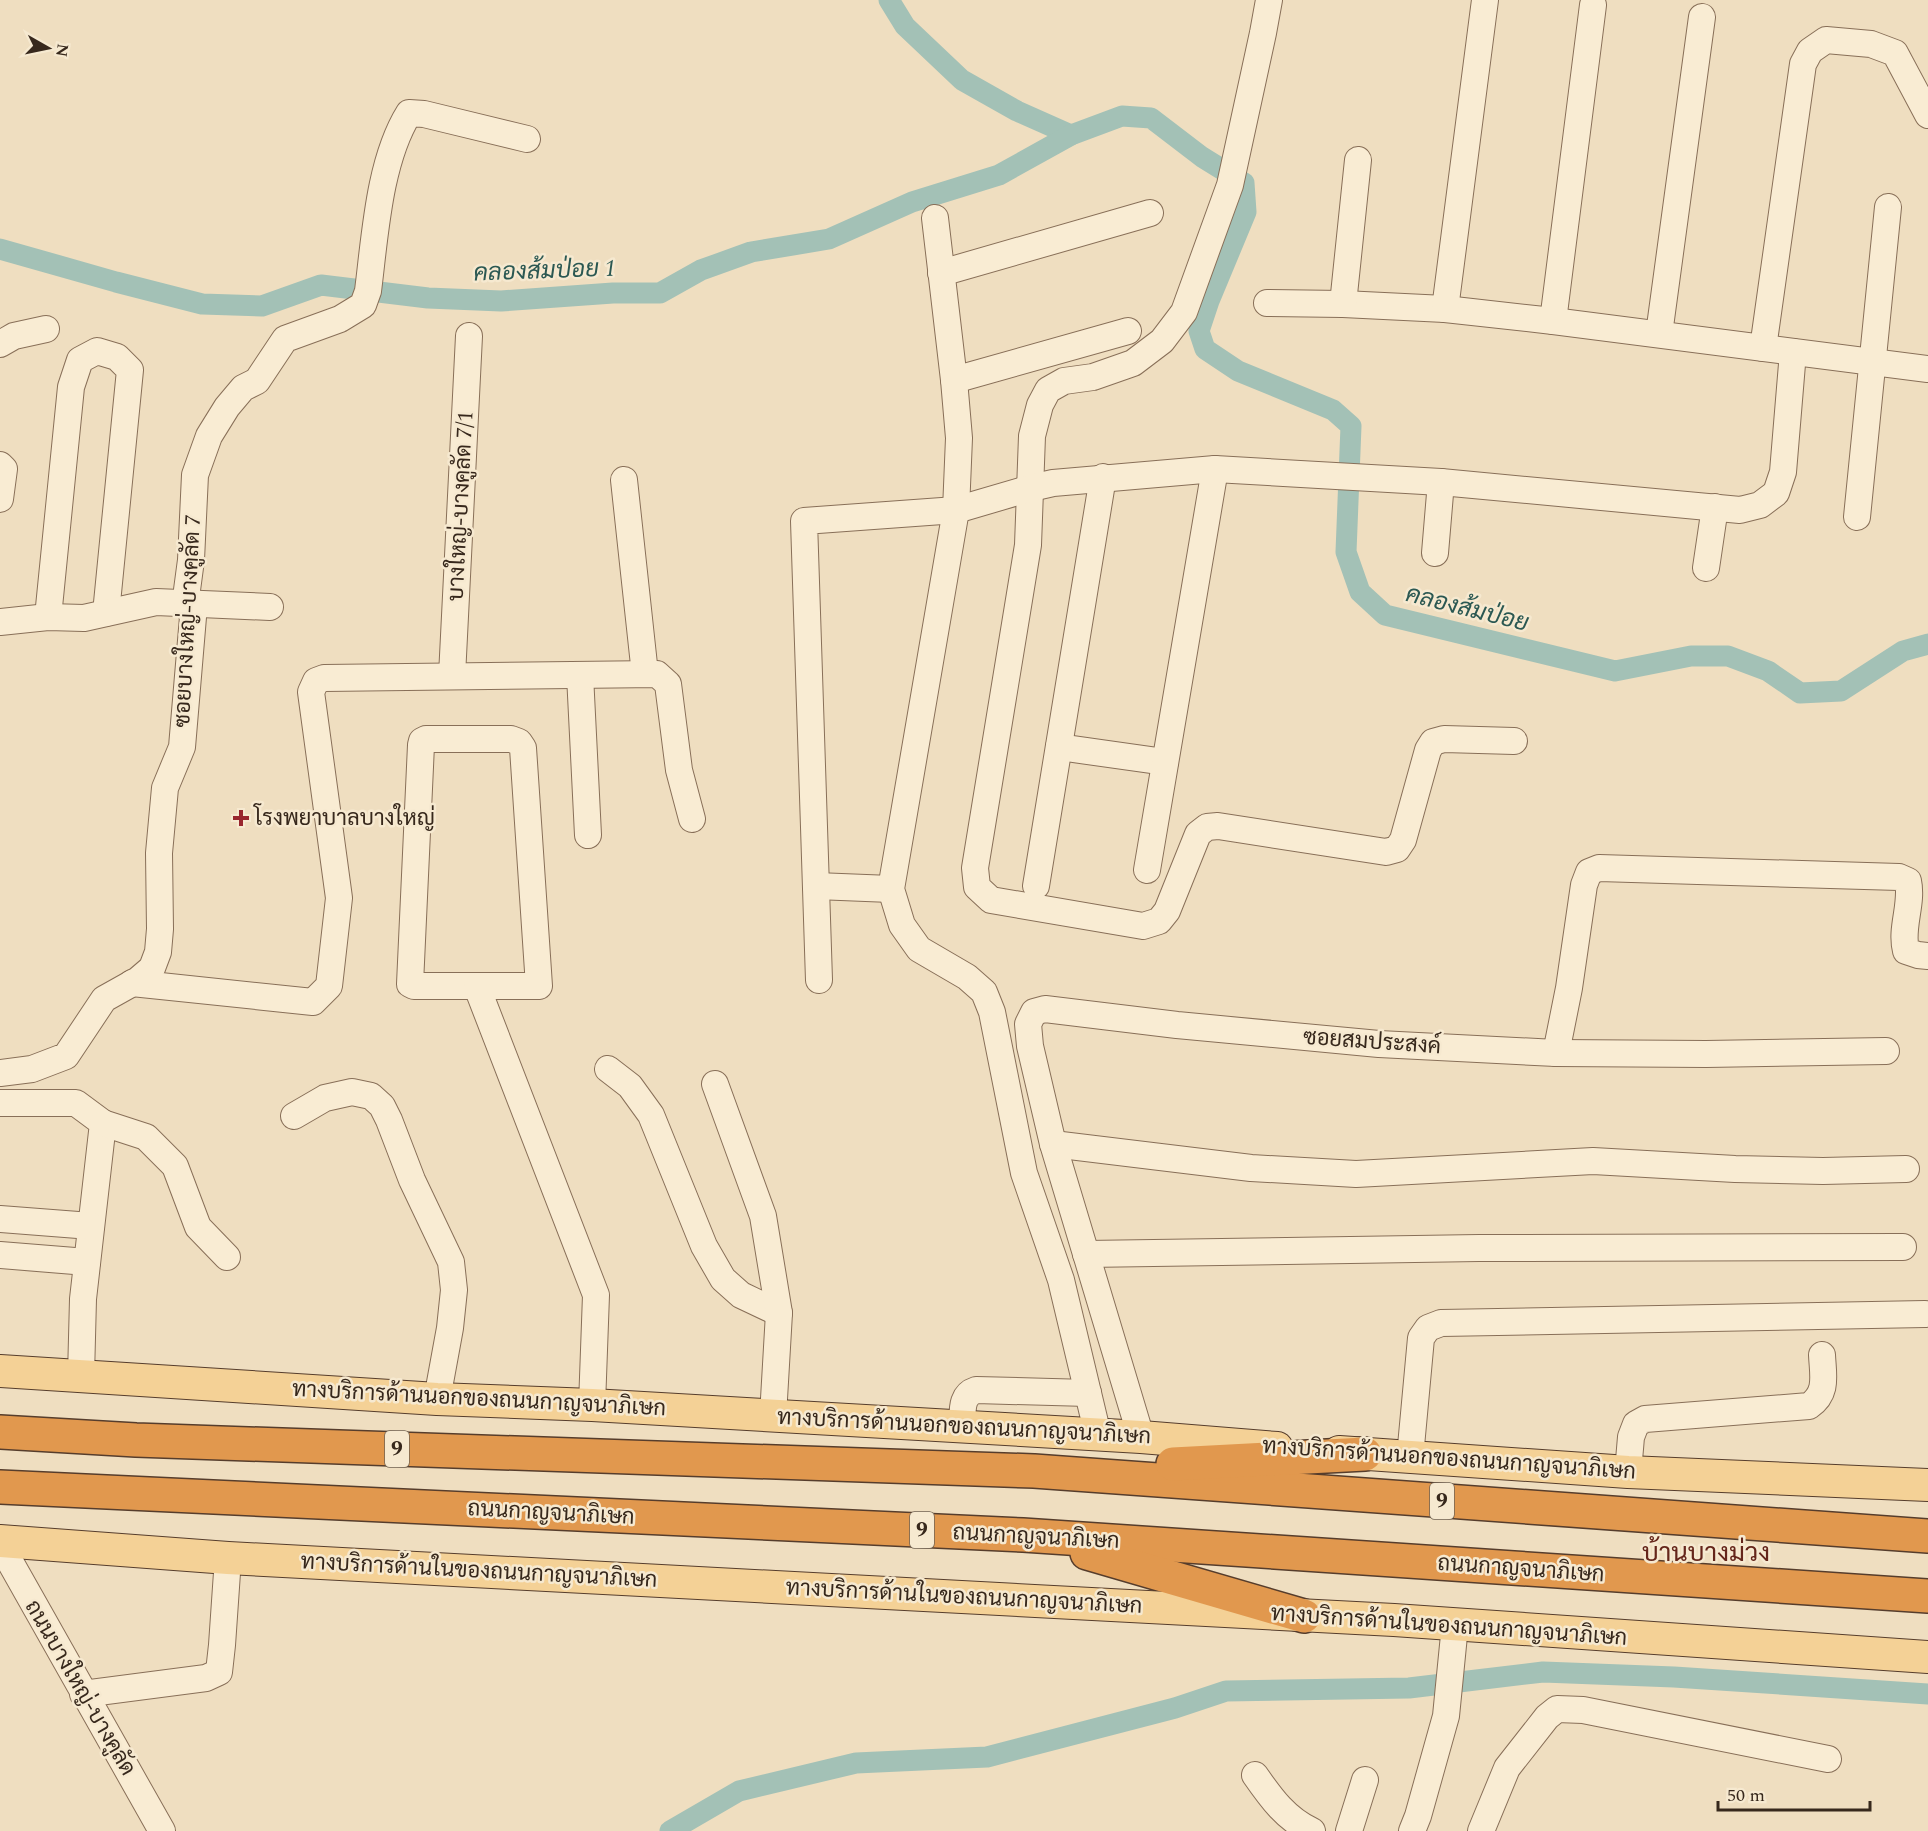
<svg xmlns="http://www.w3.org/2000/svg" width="1928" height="1831" font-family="Spectral,Sarabun,serif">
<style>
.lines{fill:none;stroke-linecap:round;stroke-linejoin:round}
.canal{stroke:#a3c1b6;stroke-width:21}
.minor-casing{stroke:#886f58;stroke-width:28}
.major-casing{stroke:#563d2c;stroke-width:34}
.highway-casing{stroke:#563d2c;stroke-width:36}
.minor{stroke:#f9ecd3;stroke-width:26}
.major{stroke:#f4d196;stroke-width:32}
.highway{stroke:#e1984e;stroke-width:33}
.poi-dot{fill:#99262e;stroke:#f6e9d0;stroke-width:2}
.labels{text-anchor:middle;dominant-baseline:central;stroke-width:5;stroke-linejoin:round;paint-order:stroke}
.shield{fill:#f6e9d0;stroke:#706252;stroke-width:1.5}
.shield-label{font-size:21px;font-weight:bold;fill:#37281c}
.street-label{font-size:22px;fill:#37281c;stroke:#f6e9d0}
.poi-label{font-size:22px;fill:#37281c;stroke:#f6e9d0;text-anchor:start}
.water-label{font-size:24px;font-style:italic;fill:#2b5852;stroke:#f6e9d0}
.quarter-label{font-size:26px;fill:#65261b;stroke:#f6e9d0}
</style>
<rect width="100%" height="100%" fill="#efdec0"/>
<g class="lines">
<g class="canal">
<path d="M889,0L905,26L962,80L1017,111L1071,135"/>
<path d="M0,249L116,282L202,304L262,306L321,285L428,298L501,301L613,293H660L701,270L751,252L829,239L912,202L999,175L1071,135L1122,116L1151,118L1202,157L1244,183L1246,212L1209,301L1199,331L1205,349L1238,371L1333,410L1351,426L1346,552L1360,592L1385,615L1615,671L1691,656H1728L1768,671L1800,693L1841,691L1903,651L1928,644"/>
<path d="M670,1831L739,1791L856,1763L987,1757L1175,1708L1226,1691L1409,1688L1543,1672L1674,1677L1928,1694"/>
</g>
<g class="minor-casing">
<g id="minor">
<path d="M1269,0L1263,33L1230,185L1184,312L1162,341L1133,363L1093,377L1064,381L1048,390L1040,405L1032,436L1028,545L975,868L977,887L991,900L1143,926L1159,921L1167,911L1198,834L1207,827L1218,826L1386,852L1397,849L1403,840L1428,750L1433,742L1444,739L1514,741"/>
<path d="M935,218L954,380L959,438L956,510L891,889L902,925L919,949L967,977L984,992L992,1012L1024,1173L1061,1280L1098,1435"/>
<path d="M941,273L1150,213"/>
<path d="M1267,303L1343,304L1445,309L1553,321L1928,369"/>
<path d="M1343,304L1358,160"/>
<path d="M1445,309L1485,0"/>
<path d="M1553,321L1593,5"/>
<path d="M1659,334L1702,17"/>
<path d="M0,344L14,336L46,329"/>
<path d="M1763,348L1803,64L1810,51L1826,40L1871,44L1895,53L1928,115"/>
<path d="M954,380L1128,331"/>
<path d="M0,465L4,469L0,499"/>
<path d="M624,480L645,674"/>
<path d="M1857,517L1888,207"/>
<path d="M1435,553L1441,482"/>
<path d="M1706,568L1715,507"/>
<path d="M48,617L71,387L80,360L97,351L117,357L130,370L106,613"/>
<path d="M0,622L48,617L84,618L156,602L270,607"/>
<path d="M580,675L588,835"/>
<path d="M452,676L469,336"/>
<path d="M426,739H511L519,742L523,748L539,986H414L410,984L421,745L422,741Z"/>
<path d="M1059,747L1165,762"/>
<path d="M1147,870L1215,469"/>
<path d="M816,886L891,889"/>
<path d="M1036,886L1103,477"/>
<path d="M819,980L804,521L956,510L1031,488L1053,483L1215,469L1441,482L1740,510L1760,505L1776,493L1783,472L1793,352"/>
<path d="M132,983L313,1002L329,986L339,898L311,692L316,681L324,678L657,674L668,684L679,770L692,819"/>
<path d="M477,987L596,1295L592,1405"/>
<path d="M1556,1053L1706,1054L1886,1051"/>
<path d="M608,1069L630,1086L651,1115L704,1246L723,1279L741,1295L779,1313"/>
<path d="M0,1073L32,1069L66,1056L104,999L138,980L152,968L158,952L160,929L159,853L165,788L182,747L193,617L187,603V590L191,560L195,475L209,436L227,407L243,388L257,381L285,339L340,319L363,305L368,291C375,236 379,161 409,113L424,114L527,139"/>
<path d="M715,1084L763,1216L779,1313L773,1416"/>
<path d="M0,1103H76L103,1123L83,1299L81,1376"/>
<path d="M294,1116L325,1098L352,1092L371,1096L382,1106L389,1120L412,1180L451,1262L454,1290L450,1328L437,1399"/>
<path d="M103,1123L146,1137L175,1166L198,1227L227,1257"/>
<path d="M1053,1144L1251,1168L1356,1174L1593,1161L1735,1169L1823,1171L1906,1169"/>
<path d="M0,1219L91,1226"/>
<path d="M1086,1254L1479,1248L1903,1247"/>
<path d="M0,1255L87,1262"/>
<path d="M962,1427C963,1412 960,1395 976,1390L1088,1393"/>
<path d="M1141,1437L1053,1144L1030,1046L1028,1024L1034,1012L1045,1009L1177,1025L1379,1044L1556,1053L1569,988L1584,885L1589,872L1599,868L1899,877L1908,881C1913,904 1900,928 1906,951L1918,955L1928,956"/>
<path d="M1410,1457L1421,1338L1428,1328L1441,1323L1925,1314"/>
<path d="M1628,1472L1631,1437L1636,1424L1645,1419L1809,1406C1828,1393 1823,1376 1822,1355"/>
<path d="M0,1544L162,1831"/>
<path d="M83,1694L206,1678L219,1672L222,1645L228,1558"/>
<path d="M1255,1775C1271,1798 1286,1819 1312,1831"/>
<path d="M1349,1831L1365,1780"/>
<path d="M1412,1831L1418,1816L1446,1716L1455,1625"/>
<path d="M1481,1831L1507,1768L1547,1717L1557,1709L1583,1710L1828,1759"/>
</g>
</g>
<g class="major-casing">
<g id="major">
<path d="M0,1371L437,1399L592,1405L1141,1437L1277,1448"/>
<path d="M1339,1452L1628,1472L1928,1485"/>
<path d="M0,1541L228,1558L1394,1620L1928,1657"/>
</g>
</g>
<g class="highway-casing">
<g id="highway">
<path d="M0,1432L136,1440L1034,1471L1928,1536"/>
<path d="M1173,1464L1365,1454"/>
<path d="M0,1487L1023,1535L1928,1596"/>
<path d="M1087,1553L1304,1616"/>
</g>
</g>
<use href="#minor" class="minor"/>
<use href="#major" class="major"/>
<use href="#highway" class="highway"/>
</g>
<path class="poi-dot" d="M238 809h6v6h6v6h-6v6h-6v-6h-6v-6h6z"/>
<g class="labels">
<g class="shield">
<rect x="385" y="1431" width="24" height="36" rx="4.5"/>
<rect x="1430" y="1483" width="24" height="36" rx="4.5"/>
<rect x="910" y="1512" width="24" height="36" rx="4.5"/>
</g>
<g class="shield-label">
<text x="397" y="1449">9</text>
<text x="1442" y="1501">9</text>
<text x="922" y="1530">9</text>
</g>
<g class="street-label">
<text transform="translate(461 506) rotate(-87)">บางใหญ่-บางคูลัด 7/1</text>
<text transform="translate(188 621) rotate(-87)">ซอยบางใหญ่-บางคูลัด 7</text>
<text transform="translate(1372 1042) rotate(4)">ซอยสมประสงค์</text>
<text transform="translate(479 1399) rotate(3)">ทางบริการด้านนอกของถนนกาญจนาภิเษก</text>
<text transform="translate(964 1427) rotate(3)">ทางบริการด้านนอกของถนนกาญจนาภิเษก</text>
<text transform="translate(1449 1459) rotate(4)">ทางบริการด้านนอกของถนนกาญจนาภิเษก</text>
<text transform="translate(551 1513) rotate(3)">ถนนกาญจนาภิเษก</text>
<text transform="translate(1036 1537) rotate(3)">ถนนกาญจนาภิเษก</text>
<text transform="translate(1521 1569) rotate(4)">ถนนกาญจนาภิเษก</text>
<text transform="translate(479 1571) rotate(3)">ทางบริการด้านในของถนนกาญจนาภิเษก</text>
<text transform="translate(964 1597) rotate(3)">ทางบริการด้านในของถนนกาญจนาภิเษก</text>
<text transform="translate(1449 1626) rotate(4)">ทางบริการด้านในของถนนกาญจนาภิเษก</text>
<text transform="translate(80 1688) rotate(60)">ถนนบางใหญ่-บางคูลัด</text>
</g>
<g class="poi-label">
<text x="254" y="818">โรงพยาบาลบางใหญ่</text>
</g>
<g class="water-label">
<text transform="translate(545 271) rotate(-2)">คลองส้มป่อย 1</text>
<text transform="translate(1467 609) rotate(14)">คลองส้มป่อย</text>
</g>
<g class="quarter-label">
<text x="1706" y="1553">บ้านบางม่วง</text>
</g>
</g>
<g transform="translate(48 48) rotate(99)" stroke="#f6e9d0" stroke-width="4.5" paint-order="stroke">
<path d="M0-4.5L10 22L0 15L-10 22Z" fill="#37281c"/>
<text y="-9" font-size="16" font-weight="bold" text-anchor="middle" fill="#37281c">N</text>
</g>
<path d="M1718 1801v9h152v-9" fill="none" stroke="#37281c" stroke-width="3"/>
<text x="1727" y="1801" font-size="18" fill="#37281c" stroke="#f6e9d0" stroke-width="4.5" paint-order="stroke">50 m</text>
</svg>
